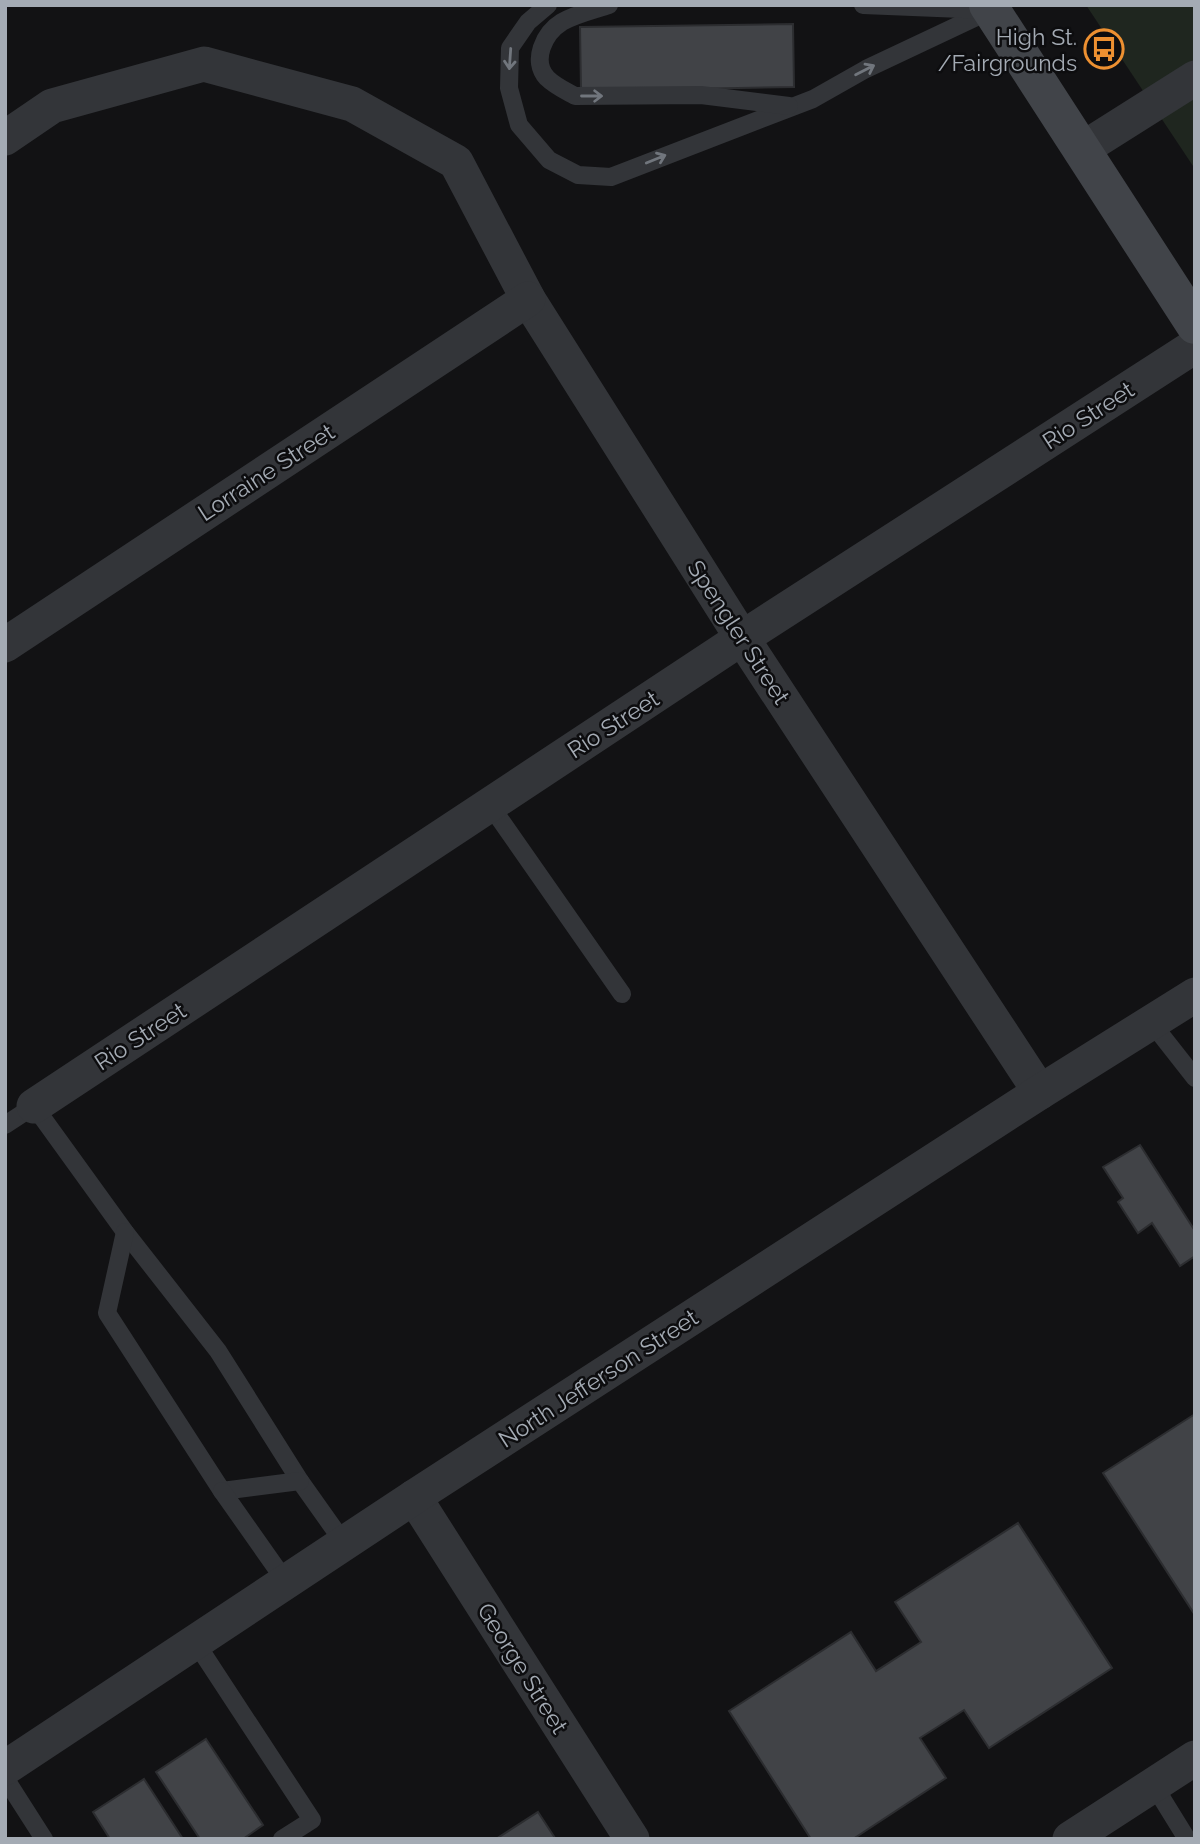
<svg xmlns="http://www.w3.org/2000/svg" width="1200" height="1844" font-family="Raleway,sans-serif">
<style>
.green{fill:#1f261f}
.building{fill:#414347;stroke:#2c2d30;stroke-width:2}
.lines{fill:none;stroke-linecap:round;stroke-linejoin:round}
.lane{stroke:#333539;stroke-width:18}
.street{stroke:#333539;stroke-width:35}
.secondary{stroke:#414449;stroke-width:38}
.oneway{stroke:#71767d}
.labels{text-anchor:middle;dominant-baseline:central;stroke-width:5;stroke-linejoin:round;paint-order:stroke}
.poi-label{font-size:23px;fill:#a4abb4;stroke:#0d0d0f;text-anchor:end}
.street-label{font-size:23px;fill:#a4abb4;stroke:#0d0d0f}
</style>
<rect width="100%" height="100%" fill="#121214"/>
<path class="green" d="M1086,5H1195V169Z"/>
<g class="building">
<path d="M793,24L794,87L581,91L580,27Z"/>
<path d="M1140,1145L1195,1231V1256L1180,1266L1152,1223L1138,1233L1118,1202L1123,1198L1103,1167Z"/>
<path d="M1195,1414V1615L1103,1473Z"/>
<path d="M1018,1523L1112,1668L989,1748L964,1710L920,1738L946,1778L853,1839H811L729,1711L851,1632L876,1671L921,1642L895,1602Z"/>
<path d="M206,1739L263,1825L243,1839H200L156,1772Z"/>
<path d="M144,1779L183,1839H110L93,1812Z"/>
<path d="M538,1812L555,1838L496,1839Z"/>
</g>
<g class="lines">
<g class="lane">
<path d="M548,5L528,22L510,48L509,88L519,125L549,160L578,175L611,177L813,99L866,69L991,10"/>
<path d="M609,5C594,10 576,14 562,22C544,33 531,61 547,78C555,86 566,91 575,96L701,95L789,106"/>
<path d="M863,5L987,10"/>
<path d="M490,805L622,994"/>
<path d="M1151,1022L1195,1078"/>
<path d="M5,1125L34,1106L125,1232L218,1351L300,1481L344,1543"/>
<path d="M125,1232L107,1313L222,1491L300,1481"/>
<path d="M222,1491L286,1582"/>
<path d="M196,1643L312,1820L282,1839"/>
<path d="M5,1778L44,1839"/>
<path d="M1153,1784L1187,1839"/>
</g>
<g class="street">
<path d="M5,138L52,106L204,64L352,104L456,162L528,299L742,638L1040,1092"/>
<path d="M1081,150L1195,78"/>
<path d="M5,645L528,299"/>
<path d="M34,1106L742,638L1195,346"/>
<path d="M414,1497L632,1839"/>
<path d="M5,1768L414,1497L1040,1092L1195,995"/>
<path d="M1070,1839L1195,1758"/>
</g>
<path class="secondary" d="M988,5L1195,325"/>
</g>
<defs><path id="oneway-shaft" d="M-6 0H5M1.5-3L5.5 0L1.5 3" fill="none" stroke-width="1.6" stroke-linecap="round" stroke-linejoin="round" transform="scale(1.75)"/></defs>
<g class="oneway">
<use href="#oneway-shaft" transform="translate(510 59) rotate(94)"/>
<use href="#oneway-shaft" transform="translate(865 70) rotate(-27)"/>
<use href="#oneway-shaft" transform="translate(592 96)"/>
<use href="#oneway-shaft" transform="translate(656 159) rotate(-22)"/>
</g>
<defs>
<g id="bus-ring" transform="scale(2.0125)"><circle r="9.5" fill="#0d0d0f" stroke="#ed9031" stroke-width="1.5"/><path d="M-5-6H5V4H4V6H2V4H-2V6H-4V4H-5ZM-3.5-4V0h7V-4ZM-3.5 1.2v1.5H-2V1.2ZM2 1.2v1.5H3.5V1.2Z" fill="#ed9031"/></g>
</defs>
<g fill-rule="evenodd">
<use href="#bus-ring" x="1104" y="49"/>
</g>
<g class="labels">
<g class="poi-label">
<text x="1077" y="36">High St.<tspan x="1077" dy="26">/Fairgrounds</tspan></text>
</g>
<g class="street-label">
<text transform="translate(1088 415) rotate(-33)">Rio Street</text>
<text transform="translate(266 472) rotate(-33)">Lorraine Street</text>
<text transform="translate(739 632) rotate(57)">Spengler Street</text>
<text transform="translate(613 724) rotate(-33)">Rio Street</text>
<text transform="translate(140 1036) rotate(-33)">Rio Street</text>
<text transform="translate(598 1378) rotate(-33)">North Jefferson Street</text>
<text transform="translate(523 1668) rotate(58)">George Street</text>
</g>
</g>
<rect width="1200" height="1844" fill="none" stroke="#a4abb4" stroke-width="14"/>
</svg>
